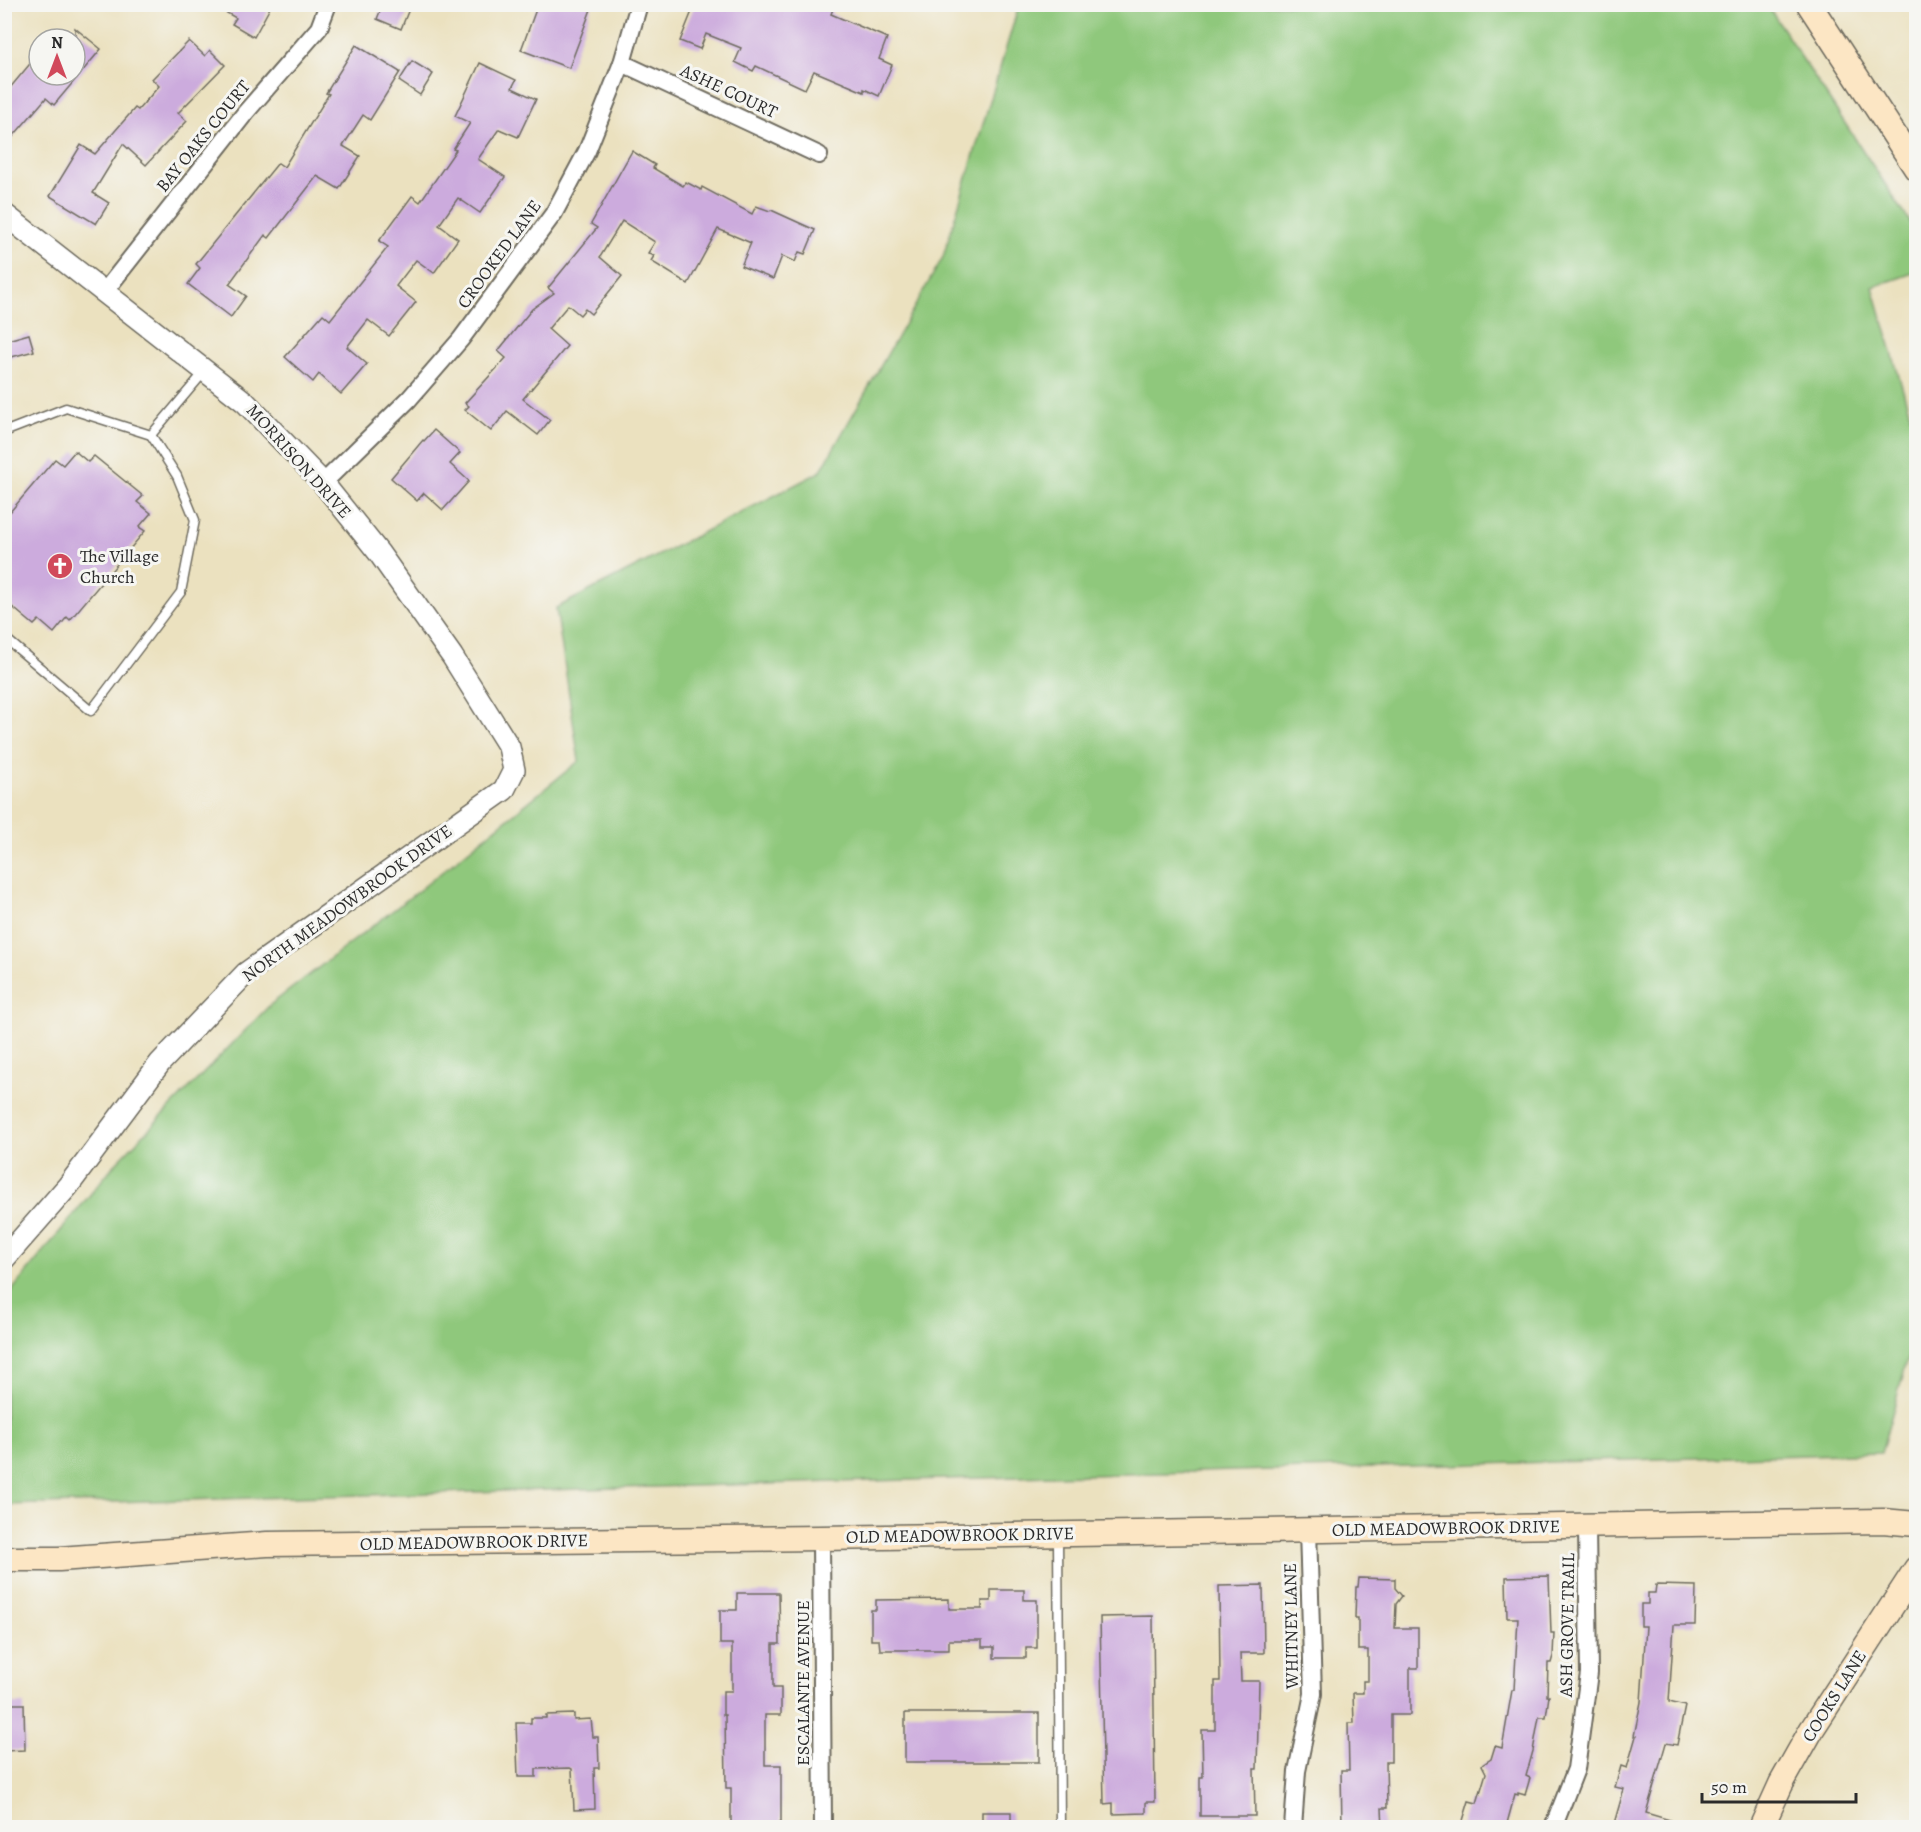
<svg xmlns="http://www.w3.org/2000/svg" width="1921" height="1832" font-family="Alegreya,serif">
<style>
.green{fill:#8fc87c;stroke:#5d7a54;stroke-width:1.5}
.building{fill:#ccabdd}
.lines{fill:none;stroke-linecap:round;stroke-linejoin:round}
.service-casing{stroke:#6e6b5f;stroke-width:11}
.minor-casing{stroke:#6e6b5f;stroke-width:20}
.tertiary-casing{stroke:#6e6b5f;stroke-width:24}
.secondary-casing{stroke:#6e6b5f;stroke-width:27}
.service{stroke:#fff;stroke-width:8}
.minor{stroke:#fff;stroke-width:16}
.tertiary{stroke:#fff;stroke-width:21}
.secondary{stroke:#fce6c4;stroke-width:24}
.labels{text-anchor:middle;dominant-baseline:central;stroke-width:6;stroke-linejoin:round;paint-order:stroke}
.street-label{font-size:18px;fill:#2b2b2b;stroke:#f6f6f2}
.poi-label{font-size:18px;fill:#2b2b2b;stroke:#f6f6f2;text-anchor:start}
</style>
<rect width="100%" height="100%" fill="#f6f6f2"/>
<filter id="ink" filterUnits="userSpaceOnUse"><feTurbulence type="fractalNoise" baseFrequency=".0167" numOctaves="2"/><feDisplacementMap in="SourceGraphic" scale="12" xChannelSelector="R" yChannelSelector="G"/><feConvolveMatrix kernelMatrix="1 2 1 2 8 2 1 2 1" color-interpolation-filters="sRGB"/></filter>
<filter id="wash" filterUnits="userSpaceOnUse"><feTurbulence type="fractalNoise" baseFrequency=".008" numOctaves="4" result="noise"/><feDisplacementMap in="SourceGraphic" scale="24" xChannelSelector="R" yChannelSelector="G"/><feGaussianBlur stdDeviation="1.35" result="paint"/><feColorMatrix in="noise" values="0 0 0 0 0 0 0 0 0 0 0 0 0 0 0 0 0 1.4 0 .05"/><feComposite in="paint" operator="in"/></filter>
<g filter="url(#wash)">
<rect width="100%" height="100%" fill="#ebe1bf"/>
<path class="green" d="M1019,5H1767L1916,231V272L1873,287L1909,411L1916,429V1329L1881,1453L5,1505V1299L115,1164L270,1005L422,888L579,761L556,608L820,472L943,257Z"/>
<g id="blocks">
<g class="building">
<path d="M211,4H272L254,37L232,24L236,18Z"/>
<path d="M383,4H411L401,29L377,19Z"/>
<path d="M538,4H593L569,68L521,50Z"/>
<path d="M695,4H823L833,9L831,14L887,38L879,59L892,65L879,96L864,89V92L814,71L805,89L756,66L753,71L735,62L741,48L706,34L700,49L680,41Z"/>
<path d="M75,28L101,49L54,105L46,98L4,147V95L39,53V75H75Z"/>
<path d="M189,41L205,56L210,50L225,65L178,113L187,121L146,165L123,144L93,193L109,203L96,224L50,196L81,145L95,154L135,108L138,110L159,86L152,79Z"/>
<path d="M356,45L400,72L370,120L363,115L343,146L360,156L339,189L317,176L269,238L265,235L229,284L246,296L231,317L188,284L200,268L196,264L278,163L284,167L329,94L326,93Z"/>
<path d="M412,61L433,74L420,95L399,81Z"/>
<path d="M480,63L516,80L512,88L536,99L518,137L499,129L478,159L505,177L480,213L458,198L439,225L458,239L434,273L416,260L396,286L416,302L389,336L368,320L347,347L367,364L341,394L319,374L313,382L285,357L323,314L330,320L388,247L379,241L412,196L420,202L456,150L453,149L470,123L455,116Z"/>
<path d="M632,151L655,165L653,168L683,186L686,182L701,190L702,187L752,214L756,206L770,211L771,210L815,230L805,254L799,252L795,262L782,256L773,279L741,266L751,243L718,229L688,284L651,261L654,256L648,253L655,242L622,221L600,257L622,276L591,314L585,309L580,315L568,305L548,329L567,346L523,399L550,420L538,435L507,411L491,431L465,410L469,406L465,403L506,358L498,351L532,309L554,293L548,288L597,228L591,224Z"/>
<path d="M29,334L34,351L4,359V341Z"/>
<path d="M434,430L460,453L450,464L469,481L443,510L424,493L417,501L391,478L423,440L424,441Z"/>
<path d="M75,451L88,462L94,456L143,496L137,502L151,513L139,527L145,531L70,620L67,617L54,633L39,620L34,625L4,600V519L55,459L63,465Z"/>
<path d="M1549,1576L1551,1633H1554L1553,1656L1551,1663H1548L1547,1696H1549L1546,1717H1539L1533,1751L1526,1776L1530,1778L1525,1795L1518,1793V1795L1515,1794L1506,1827H1461L1469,1801L1477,1803L1486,1773L1482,1765L1491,1759L1495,1746L1502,1748L1512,1690H1514L1518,1618H1507L1506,1577Z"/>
<path d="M1359,1578L1395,1579V1588L1402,1596L1396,1604L1395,1628H1418V1668H1410V1715H1391V1762H1386L1387,1808H1382L1383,1827H1342L1341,1770H1349L1348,1723H1354L1353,1693H1363V1681H1368V1650H1358V1618H1355L1356,1587H1358Z"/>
<path d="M1263,1585L1264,1653H1240L1241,1681H1259L1257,1769H1254L1255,1816H1200V1777H1203L1202,1730H1215V1681H1220L1219,1586Z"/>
<path d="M1656,1585L1696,1586L1695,1625H1674L1669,1702L1685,1706L1677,1745L1666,1743L1646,1813L1680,1823L1679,1827H1613L1624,1789L1615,1787L1621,1766L1627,1768L1636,1736H1634L1641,1702L1646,1626H1641V1604H1648V1593H1655Z"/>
<path d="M991,1590H1024V1600H1037V1648H1026V1658H994V1647H982V1640H949V1650H880L879,1640H871V1610H876V1600L949,1599V1609H982V1601H991Z"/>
<path d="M737,1593H779L780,1644H773V1688H781V1715H765V1765H781V1823H770V1827H731V1788H726L725,1715H723V1691H732V1644H720V1610H737Z"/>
<path d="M1153,1616L1155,1802H1146V1813L1113,1814V1803L1104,1804L1100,1617Z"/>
<path d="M4,1704H24L25,1750L4,1751Z"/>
<rect x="905" y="1713" width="134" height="49"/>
<path d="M574,1714V1720L591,1719L593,1737H598L599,1768H594L595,1809L574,1810L572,1769L570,1768L536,1769V1777H518L516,1723H531V1718H546V1715Z"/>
<rect x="982" y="1812" width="29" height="15"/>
</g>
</g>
</g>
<g filter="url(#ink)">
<use href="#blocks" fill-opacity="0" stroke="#6e6b5f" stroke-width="1.5"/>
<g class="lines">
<g class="service-casing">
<g id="service">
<path d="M4,432L66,408L151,435L205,371"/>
<path d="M4,637L91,711L181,592L195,520L177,476L151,435"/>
<path d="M1058,1537L1060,1828"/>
</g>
</g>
<g class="minor-casing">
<g id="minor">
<path d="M622,63L819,155"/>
<path d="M105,291L246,112L319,28L328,4"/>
<path d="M323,483L409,399L461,339L554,213L587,151L622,63L639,4"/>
<path d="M821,1538L823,1828"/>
<path d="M1293,1828L1297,1771L1313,1694L1308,1530"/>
<path d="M1553,1828L1576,1769L1589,1673L1587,1526"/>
</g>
</g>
<g class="tertiary-casing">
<path id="tertiary" d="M4,214L245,402L323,483L379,553L452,656L509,747L514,770L504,790L246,973L160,1063L68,1186L4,1259"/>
</g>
<g class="secondary-casing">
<g id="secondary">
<path d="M1809,4L1916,168"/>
<path d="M4,1559H59L267,1544L821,1538L1883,1521L1916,1524"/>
<path d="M1761,1828L1781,1784L1812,1729L1916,1569"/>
</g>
</g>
<use href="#service" class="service"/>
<use href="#minor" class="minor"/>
<use href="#tertiary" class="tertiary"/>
<use href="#secondary" class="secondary"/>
</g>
</g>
<defs>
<g id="church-disc" transform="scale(1.35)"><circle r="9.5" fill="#d1495b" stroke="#f6f6f2"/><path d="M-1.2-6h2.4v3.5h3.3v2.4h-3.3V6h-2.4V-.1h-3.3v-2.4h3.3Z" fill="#fff"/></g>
</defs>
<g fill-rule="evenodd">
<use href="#church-disc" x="60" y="566"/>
</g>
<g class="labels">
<g class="street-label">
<text transform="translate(729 91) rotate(25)">ASHE COURT</text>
<text transform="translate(203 136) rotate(-51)">BAY OAKS COURT</text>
<text transform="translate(499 254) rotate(-54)">CROOKED LANE</text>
<text transform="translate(299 461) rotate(48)">MORRISON DRIVE</text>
<text transform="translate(347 903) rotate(-36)">NORTH MEADOWBROOK DRIVE</text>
<text transform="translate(1446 1528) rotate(-1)">OLD MEADOWBROOK DRIVE</text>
<text transform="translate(960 1535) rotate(-1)">OLD MEADOWBROOK DRIVE</text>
<text transform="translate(474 1542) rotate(-1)">OLD MEADOWBROOK DRIVE</text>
<text transform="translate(1567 1625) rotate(-89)">ASH GROVE TRAIL</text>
<text transform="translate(1291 1626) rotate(-91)">WHITNEY LANE</text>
<text transform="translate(803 1683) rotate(-90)">ESCALANTE AVENUE</text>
<text transform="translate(1834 1696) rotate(-58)">COOKS LANE</text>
</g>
<g class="poi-label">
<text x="80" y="556">The Village<tspan x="80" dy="21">Church</tspan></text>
</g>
</g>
<rect width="1921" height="1832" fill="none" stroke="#f6f6f2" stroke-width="24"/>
<g transform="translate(57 57)"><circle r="28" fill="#f6f6f2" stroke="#a5a5a2" stroke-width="1.5"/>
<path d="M0-4.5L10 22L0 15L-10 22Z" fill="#d1495b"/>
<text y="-9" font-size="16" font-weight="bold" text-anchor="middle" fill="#2b2b2b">N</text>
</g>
<path d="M1702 1793v9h154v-9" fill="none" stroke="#2b2b2b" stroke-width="3"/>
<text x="1711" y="1793" font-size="18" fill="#2b2b2b" stroke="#f6f6f2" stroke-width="4.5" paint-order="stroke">50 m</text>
</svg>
